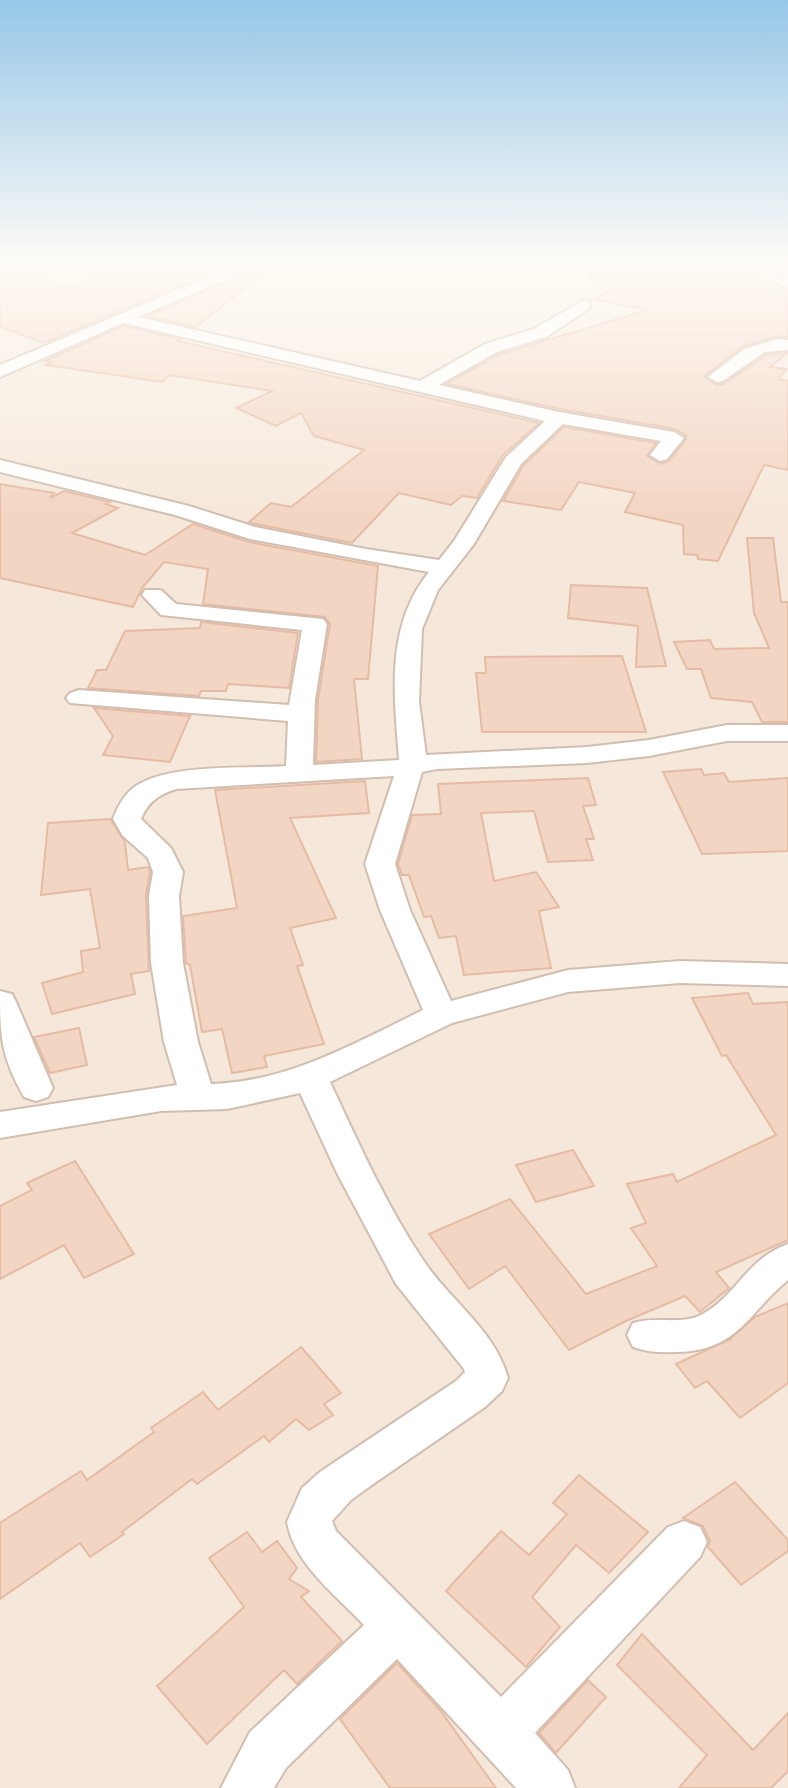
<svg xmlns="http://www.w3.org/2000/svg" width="788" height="1788" font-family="Figtree,sans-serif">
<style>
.residential{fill:#f5e8da}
.building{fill:#f3d5c3;stroke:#e6bba3;stroke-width:2}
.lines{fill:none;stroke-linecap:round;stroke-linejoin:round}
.street-casing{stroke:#d1beb0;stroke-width:4}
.street{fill:#fff;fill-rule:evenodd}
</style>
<rect width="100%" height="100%" fill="#fdf6ec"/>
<rect class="residential" x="0" y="266" width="788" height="1522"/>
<g class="building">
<path d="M0,266H11L68,289L113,266H226L44,343L0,327Z"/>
<path d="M260,266H273L196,327L148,316Z"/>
<path d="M589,266H772L754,278L773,282L788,291V337L777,336L743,346L705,376L716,385L724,384L766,355L787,353L770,367L786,369L779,379L788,381V470L764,465L718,561L698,559L697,555L684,554L683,525L625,512L635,493L579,482L561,510L503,501L523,466L564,427L656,443L647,456L661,464L669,461L686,440V435L675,429L560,409L447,384L498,355L647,310L595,299L619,285L588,277Z"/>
<path d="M123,326L181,339L178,341L539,423L503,455L477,498L462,496L451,505L399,493L352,543L256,524L249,522L271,503L291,507L364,450L314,436L301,413L276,426L236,408L272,391L169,375L162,382L46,365L52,362L45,361Z"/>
<path d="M0,484L54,493L50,498L64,491L110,502L106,504L118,508L72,533L145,555L193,524L249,542L378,566L368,679H354L362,759L316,762L318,700L330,624L325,617L203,604L208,569L164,562L142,588L133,607L0,578Z"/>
<path d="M747,538H773L781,602H788V722H762L752,702L711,698L701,669H687L674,642L710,640L714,649L769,648L754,613Z"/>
<path d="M571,585L647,588L666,666L636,667L638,626L568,618Z"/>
<path d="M201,622L298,633L289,688L228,684L226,691H201L199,696L88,688L97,670H106L125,631L200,628Z"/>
<path d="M622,656L646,732H482L476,673H486L485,657Z"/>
<path d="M94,708L190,716L170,762L103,755L113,736Z"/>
<path d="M701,769L704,775L724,773L729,782L788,778V851L702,854L663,772Z"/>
<path d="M588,778L596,805L583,806L594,839H586L593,860L548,862L534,811L481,813L494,881L536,872L559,907L539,911L551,968L464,975L456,936L439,938L431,916L424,917L409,875H402L398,864L412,815L441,814L438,784Z"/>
<path d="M365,781L369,813L290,818L336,918L290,928L303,965L297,966L324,1044L264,1056L267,1067L232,1073L222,1029L202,1032L190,965L186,963L183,916L237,908L215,790Z"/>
<path d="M110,819L125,842L128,870L148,867L150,872L146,896L149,971L131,974L135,994L52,1014L42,983L83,972L81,951L100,948L90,889L41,895L48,823Z"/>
<path d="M748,993L753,1004L788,1002V1240L716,1272L729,1288L700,1312L685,1296L626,1321L569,1350L505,1266L469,1289L429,1234L510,1199L586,1294L657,1266L631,1228L646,1223L627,1184L673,1174L677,1182L776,1135L726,1055L722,1056L692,998Z"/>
<path d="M79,1028L87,1065L50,1073L34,1037Z"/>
<path d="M573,1150L594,1186L536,1202L516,1165Z"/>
<path d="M75,1161L134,1254L84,1278L64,1245L0,1279V1206L32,1190L27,1183Z"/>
<path d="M788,1303V1383L740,1418L707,1381L695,1388L676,1364L729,1340L755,1317Z"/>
<path d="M301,1347L341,1393L324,1404L333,1415L309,1430L296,1419L269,1442L264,1436L197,1484L192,1479L122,1532L124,1534L90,1557L80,1543L0,1599V1523L81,1471L87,1480L154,1432L151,1428L203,1392L218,1410Z"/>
<path d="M579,1475L648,1532L609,1573L576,1545L532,1597L560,1627L526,1667L446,1591L501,1531L529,1555L567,1514L553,1503Z"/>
<path d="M735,1482L788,1540V1551L741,1585L708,1547L710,1541L703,1526L683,1518Z"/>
<path d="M247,1532L262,1552L277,1541L297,1568L289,1579L309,1591L301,1597L342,1641L297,1684L284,1670L207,1744L157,1686L244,1607L209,1558Z"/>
<path d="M642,1634L753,1750L788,1713V1771L771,1788H679L707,1755L617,1665Z"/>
<path d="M397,1663L440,1710L496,1788H390L340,1719Z"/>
<path d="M588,1680L606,1697L556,1753L539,1733Z"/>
</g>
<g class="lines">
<g class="street-casing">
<g id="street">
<path d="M235,266H257L138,317L420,381L485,344L534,329L584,300L590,302V308L546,337L497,352L439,385L559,412L674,432L684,438L667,459L660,461L650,455L661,441L563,424L521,464L474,544L438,590L422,629L419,702L426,755L587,747L649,740L727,725H788V741H727L649,756L587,763L437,769L422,772L395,864L410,910L451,1001L568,970L680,961L788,964V986L680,983L568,992L452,1023L330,1082C358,1142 386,1205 423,1260C450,1301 495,1330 508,1378L502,1391L485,1407L376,1482L351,1500L332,1521L336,1531L501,1697L668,1527L684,1521L700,1527L707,1542L700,1557L535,1733L568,1770L575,1788H516L397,1659L286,1768L274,1788H221L250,1732L364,1625C336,1595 294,1564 287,1522L302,1488L320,1472L456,1381L465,1372L464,1369L396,1284L337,1173L300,1093L227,1109L161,1111L0,1138V1112L177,1085L164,1042L151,963L149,896L153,872L148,858L123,836L113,819C117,808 123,796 133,788C166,763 245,769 286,766L288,721L70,703L66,698L70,693L79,690L289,705L302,630L161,615L142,595L145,590H161L176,604L323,619L327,624L315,700L313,765L399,760C394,694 385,626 429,572L250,539L175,515L0,472V460L189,506L255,527L366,549L439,560L454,541L506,457L545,421L123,323L0,377V365ZM394,776L365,864L380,910L423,1010C355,1043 288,1082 211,1084L198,1042L183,963L179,896L183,872L171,848L141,819C148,802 158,795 176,789Z"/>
<path d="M788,278V288L776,282L778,279Z"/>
<path d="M778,339L788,340V350L765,352L723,381L717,382L708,377L744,349Z"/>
<path d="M0,991L12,994L16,1002L53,1088L48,1097L36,1101L24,1097C1,1057 0,1036 0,991Z"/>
<path d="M788,1244V1280C747,1314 738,1351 676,1352C661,1353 647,1352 633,1347L627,1335L633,1323C654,1316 682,1325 701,1315C736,1297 746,1259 788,1244Z"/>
</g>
</g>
<use href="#street" class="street"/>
</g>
<linearGradient id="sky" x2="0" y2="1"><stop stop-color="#97c7e8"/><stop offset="0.51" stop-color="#fefbf6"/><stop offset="1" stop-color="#fefbf6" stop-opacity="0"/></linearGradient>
<rect width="788" height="517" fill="url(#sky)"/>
</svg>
